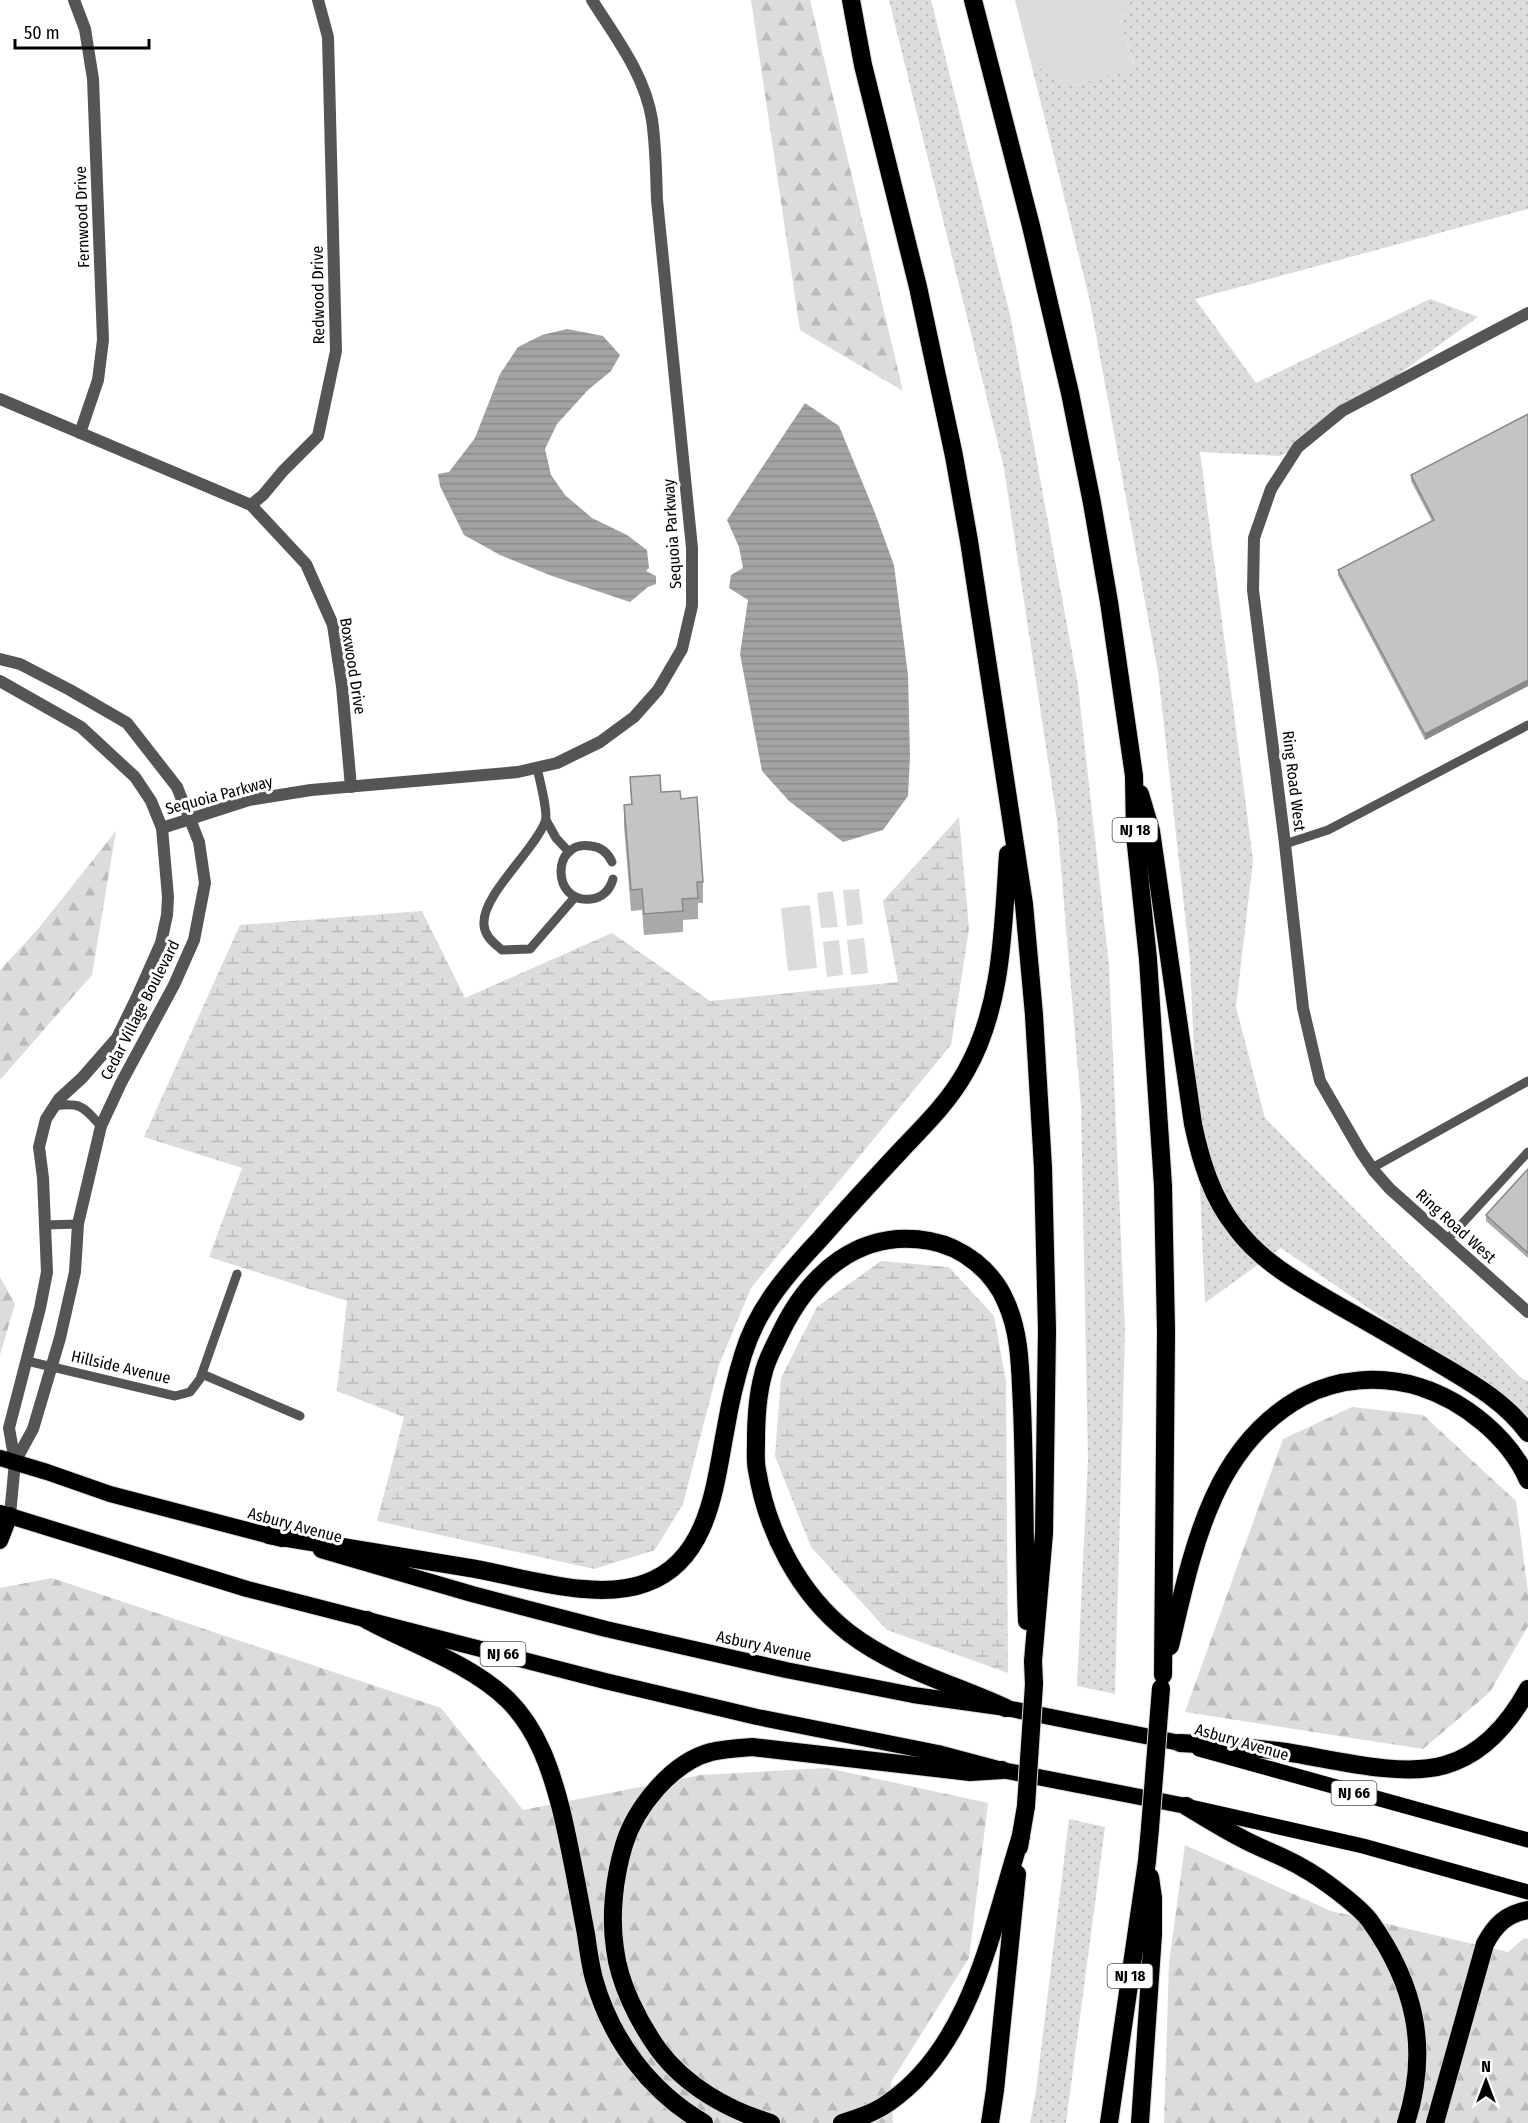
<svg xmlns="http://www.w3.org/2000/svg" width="1528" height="2123" font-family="'Fira Sans Condensed',sans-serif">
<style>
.grass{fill:url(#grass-dots)}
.forest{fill:url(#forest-firs)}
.wetland{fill:url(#wetland-marsh)}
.green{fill:#dcdcdc}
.water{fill:url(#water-rules)}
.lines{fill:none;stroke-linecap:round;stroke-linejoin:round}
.primary-casing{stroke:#dbdbdb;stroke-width:16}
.trunk-casing{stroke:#dbdbdb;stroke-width:18}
.motorway-casing{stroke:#dbdbdb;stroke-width:20}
.service{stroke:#555;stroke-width:9}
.minor{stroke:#555;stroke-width:12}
.primary{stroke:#000;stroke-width:15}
.trunk{stroke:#000;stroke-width:16}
.motorway{stroke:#000;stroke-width:18}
.motorway-bridge-casing{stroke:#dbdbdb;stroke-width:20;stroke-linecap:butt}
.motorway-bridge{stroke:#000;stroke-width:18}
.wall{fill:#a9a9a9}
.shaded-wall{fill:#898989}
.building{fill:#c4c4c4;stroke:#898989;stroke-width:1.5}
.labels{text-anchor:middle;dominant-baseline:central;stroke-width:6;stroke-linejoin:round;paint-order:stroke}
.shield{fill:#fff;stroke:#4c4c4c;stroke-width:1.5}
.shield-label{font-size:15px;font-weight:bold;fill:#000}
.street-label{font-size:16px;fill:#000;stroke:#fff}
</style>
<defs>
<pattern id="grass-dots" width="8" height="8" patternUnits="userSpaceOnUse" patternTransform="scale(1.5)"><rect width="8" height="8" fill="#dcdcdc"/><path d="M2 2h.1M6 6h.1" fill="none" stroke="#bbb" stroke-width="1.8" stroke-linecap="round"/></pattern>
<pattern id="forest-firs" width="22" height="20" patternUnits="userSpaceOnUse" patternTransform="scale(1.5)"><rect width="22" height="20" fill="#dcdcdc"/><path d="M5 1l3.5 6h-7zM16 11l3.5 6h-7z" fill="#bbb"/></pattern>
<pattern id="wetland-marsh" width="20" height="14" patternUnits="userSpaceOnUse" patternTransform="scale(1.5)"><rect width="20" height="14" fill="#dcdcdc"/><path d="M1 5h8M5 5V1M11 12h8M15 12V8" fill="none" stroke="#bbb"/></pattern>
<pattern id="water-rules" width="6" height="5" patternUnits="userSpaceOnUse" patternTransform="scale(1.5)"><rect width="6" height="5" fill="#a3a3a3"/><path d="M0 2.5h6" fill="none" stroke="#8b8b8b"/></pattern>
</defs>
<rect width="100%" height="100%" fill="#fff"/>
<g class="grass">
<path d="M889,0H931L1010,315L1078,685L1109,966L1125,1331L1115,1694L1077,1686L1088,1459L1081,1106L1057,820L1004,468Z"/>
<path d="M1130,0H1528V209L1195,299L1256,383L1430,299L1478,317L1298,447L1280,456L1200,452L1253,860L1236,1007L1265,1118L1521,1378L1528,1381V1418L1281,1248L1205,1303L1190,960L1158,672L1089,297L1031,63L1073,86L1135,66L1120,20Z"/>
<path d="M1069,1819L1105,1827L1066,2123H1030L1036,2091Z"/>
</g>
<g class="forest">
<path d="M751,0H810L903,391L800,330Z"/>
<path d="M116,831L92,975L0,1080V970L38,929Z"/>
<path d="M0,1277L15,1304L0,1355Z"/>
<path d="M1352,1407L1423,1415L1516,1501L1528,1592V1626L1490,1692L1423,1749L1185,1712L1283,1439Z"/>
<path d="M52,1578L441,1708L523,1810L701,1775L827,1768L988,1803L969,1958L891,2082L893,2123H0V1588Z"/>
<path d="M1185,1845L1331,1911L1508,1952L1524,1938L1528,1939V2123H1164L1169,1963Z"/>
</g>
<g class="wetland">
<path d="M959,817L969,929L951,1045L751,1288L719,1365L683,1504L655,1550L594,1569L377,1521L404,1417L337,1391L347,1301L209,1257L242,1168L144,1137L240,925L422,911L465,998L612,933L710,1001L898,982L883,901Z"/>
<path d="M881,1261L949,1267L994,1316L1006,1381L1008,1673L887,1630L811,1547L775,1456L781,1378L817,1307Z"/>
</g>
<g class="green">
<path d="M1015,0H1130L1120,20L1135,67L1072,86L1031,63Z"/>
<path d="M859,889L863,924L847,926L843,890Z"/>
<path d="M833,891L838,927L821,928L817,893Z"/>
<path d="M810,905L817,968L788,971L781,908Z"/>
<path d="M864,938L868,973L851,975L847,940Z"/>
<path d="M839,940L843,975L827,977L823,942Z"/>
</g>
<g class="water">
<path d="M567,329L603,336L620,355L611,371L588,390L557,424L545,449L551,475L565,495L592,518L627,535L647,550L649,568L646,571L656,576V584L648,587L630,602L552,576L500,555L464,535L440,486L438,474L449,472L475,438L500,374L518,347L542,335Z"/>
<path d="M805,403L839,426L875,513L894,565L908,675L910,756L908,796L883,830L843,842L789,801L762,771L740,654L748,600L729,588L731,575L743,568L739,547L727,520Z"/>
</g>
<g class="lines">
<g class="primary-casing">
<g id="primary">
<path d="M1199,1749L1528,1840"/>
<path d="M1195,1808L1363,1846L1528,1892"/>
</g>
</g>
<g class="trunk-casing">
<g id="trunk">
<path d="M0,1458L47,1472L110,1494L282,1539"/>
<path d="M0,1513L247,1589L605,1681L757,1717L938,1753L1002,1770L1186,1806"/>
<path d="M0,1541L10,1515"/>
<path d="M321,1550L472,1594L606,1629L786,1670L913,1695L1006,1708L1180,1743"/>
</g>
</g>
<g class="motorway-casing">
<g id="motorway">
<path d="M851,0L863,65L918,287L954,456L969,541L1024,904L1034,1015L1043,1168L1047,1330L1044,1533L1033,1661L1034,1684"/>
<path d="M973,0L1031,226L1070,393L1092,503L1109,602L1134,776L1135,835L1148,959L1163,1186L1166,1331L1163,1675"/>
<path d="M1140,794L1151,831L1193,1124C1201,1162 1212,1198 1236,1228C1263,1264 1303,1285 1341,1307C1375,1326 1409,1346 1443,1366C1475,1385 1506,1403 1528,1433"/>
<path d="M269,1535C336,1546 403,1557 470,1568C523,1577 595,1602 646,1583C710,1560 715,1483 726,1427C730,1403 736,1378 743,1355C757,1308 788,1273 821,1238C848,1207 876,1177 904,1147C927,1123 950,1100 966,1071C1003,1006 1003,926 1008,854"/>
<path d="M367,1620C412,1644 471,1664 508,1700C538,1730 551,1770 561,1809C571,1850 578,1892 586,1934C588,1949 590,1964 594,1979C611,2039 649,2091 704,2123"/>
<path d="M1170,1646C1192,1553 1211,1447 1302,1397C1338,1378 1381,1375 1420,1387C1464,1401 1509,1437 1528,1480"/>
<path d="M1006,1708C954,1684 896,1669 849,1633C799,1594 767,1532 757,1470C755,1461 756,1451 756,1442C756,1420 757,1397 763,1375C766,1360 774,1347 780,1334C809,1273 860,1228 930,1241C963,1247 993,1271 1006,1302C1021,1335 1020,1372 1022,1407C1025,1478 1024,1550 1027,1621"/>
<path d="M1180,1743C1216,1745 1251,1747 1286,1752C1331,1759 1401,1778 1445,1765C1483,1754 1510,1722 1528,1689"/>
<path d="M1186,1806C1204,1817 1222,1828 1241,1838C1261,1849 1283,1856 1303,1868C1320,1877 1359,1906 1370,1921C1415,1984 1430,2049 1406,2123"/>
<path d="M1019,1847L1026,1806"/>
<path d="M771,2123C728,2110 685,2086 658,2049C638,2021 619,1983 615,1949C610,1916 614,1878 624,1845C635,1808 672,1762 711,1752C724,1749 739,1748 752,1747L970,1772L1002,1770"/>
<path d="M842,2123C858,2118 874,2113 888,2103C972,2046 992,1927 1021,1836"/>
<path d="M990,2123L995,2090L1017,1874"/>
<path d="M1109,2123L1147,1861L1150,1828"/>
<path d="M1140,2123L1153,1934V1898L1150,1877"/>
<path d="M1435,2123L1485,1944C1495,1925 1506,1914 1528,1910"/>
</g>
</g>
<g class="service">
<path d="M537,767C539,779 549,813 545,822C534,851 481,896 484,925C485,937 494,943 502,950L530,949L575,897"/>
<path d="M546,820L556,838L569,852"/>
<path d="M1285,844L1328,830L1528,725"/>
<path d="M612,862C608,853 601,847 591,846C551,839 551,904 591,899C602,898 610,890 613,879"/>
<path d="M54,1106C82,1102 83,1107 101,1126"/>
<path d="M1372,1168L1528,1081"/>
<path d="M45,1225L78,1224"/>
<path d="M1447,1240L1528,1152"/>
<path d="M27,1361L175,1396L190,1392L200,1379L237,1274"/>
<path d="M202,1374L300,1416"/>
</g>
<g class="minor">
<path d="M74,0L85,29L93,79L103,340L98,380L80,433"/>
<path d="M1528,313L1342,411L1298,447L1271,489L1254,538L1253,590L1285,844L1303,1008L1320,1081L1361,1152L1374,1171L1390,1189L1528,1312"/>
<path d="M0,399L251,505L263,495L283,471L318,436L336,351L328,37L318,0"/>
<path d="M251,505L306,564L333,625L342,686L351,787"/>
<path d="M0,659L20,664L70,690L127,723L177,787L199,842L205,883L194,940L174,985L121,1083L101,1126L78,1224L75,1272L60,1338L33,1429L15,1462"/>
<path d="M0,681L81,727L135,777L151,801L162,828L168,897L167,915L161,943L137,997L117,1038L82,1078L59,1099L46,1119L39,1147L43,1178L47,1272L40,1308L9,1428L15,1462L10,1515"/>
<path d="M162,828L249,800L311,790L518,772L557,763L600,742L634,717L658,690L682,649L692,606V548L657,200C656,173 656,147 652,120C645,75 616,38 592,0"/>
</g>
<use href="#primary" class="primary"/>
<use href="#trunk" class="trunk"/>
<use href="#motorway" class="motorway"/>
<g class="motorway-bridge-casing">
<g id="motorway-bridge">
<path d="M1026,1806L1034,1684"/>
<path d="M1150,1828L1161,1688"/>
</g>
</g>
<use href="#motorway-bridge" class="motorway-bridge"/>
</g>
<g class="wall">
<path d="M1528,414V686L1425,740L1338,575V570L1432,521L1411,481V475Z"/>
<path d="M630,777L661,792L681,799L703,882V903H698V919L683,920V932L644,935L642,910L631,911L624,826V805L631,804Z"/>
<path d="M1528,1169V1258L1486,1221V1215Z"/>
</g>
<path class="shaded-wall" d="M1528,680V686L1425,740V734Z"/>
<g class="building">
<path d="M1528,414V680L1425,734L1338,570L1434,520L1411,475Z"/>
<path d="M660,775L661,792L680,791L681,799L697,797L703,882H697L698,898L682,899L683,911L644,914L642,889L631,890L624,805L632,804L630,777Z"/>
<path d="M1528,1169V1253L1486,1215Z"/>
</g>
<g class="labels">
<g class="shield">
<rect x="1112.5" y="818" width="45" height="24" rx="4.5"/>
<rect x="480.5" y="1642" width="45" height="24" rx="4.5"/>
<rect x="1331.5" y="1781" width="45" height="24" rx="4.5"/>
<rect x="1107.5" y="1964" width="45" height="24" rx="4.5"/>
</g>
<g class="shield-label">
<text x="1135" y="830">NJ 18</text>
<text x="503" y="1654">NJ 66</text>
<text x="1354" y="1793">NJ 66</text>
<text x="1130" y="1976">NJ 18</text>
</g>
<g class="street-label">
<text transform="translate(82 217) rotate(-92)">Fernwood Drive</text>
<text transform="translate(318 295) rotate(-91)">Redwood Drive</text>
<text transform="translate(672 534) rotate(-94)">Sequoia Parkway</text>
<text transform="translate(353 666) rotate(81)">Boxwood Drive</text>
<text transform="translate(1294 781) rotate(83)">Ring Road West</text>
<text transform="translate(219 795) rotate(-15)">Sequoia Parkway</text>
<text transform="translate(140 1010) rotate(-63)">Cedar Village Boulevard</text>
<text transform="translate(1456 1226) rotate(42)">Ring Road West</text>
<text transform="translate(121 1367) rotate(13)">Hillside Avenue</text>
<text transform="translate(295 1525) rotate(15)">Asbury Avenue</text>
<text transform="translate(764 1646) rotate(12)">Asbury Avenue</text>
<text transform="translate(1242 1742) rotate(16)">Asbury Avenue</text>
</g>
</g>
<g transform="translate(1486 2081)" stroke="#ffffff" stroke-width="4.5" paint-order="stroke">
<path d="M0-4.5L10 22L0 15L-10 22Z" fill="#000000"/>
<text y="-9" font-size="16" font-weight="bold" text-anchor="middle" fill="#000000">N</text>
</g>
<path d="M15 39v9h134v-9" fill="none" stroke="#000000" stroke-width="3"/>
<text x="24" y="39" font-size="18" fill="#000000" stroke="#ffffff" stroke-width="4.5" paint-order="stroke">50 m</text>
</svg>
